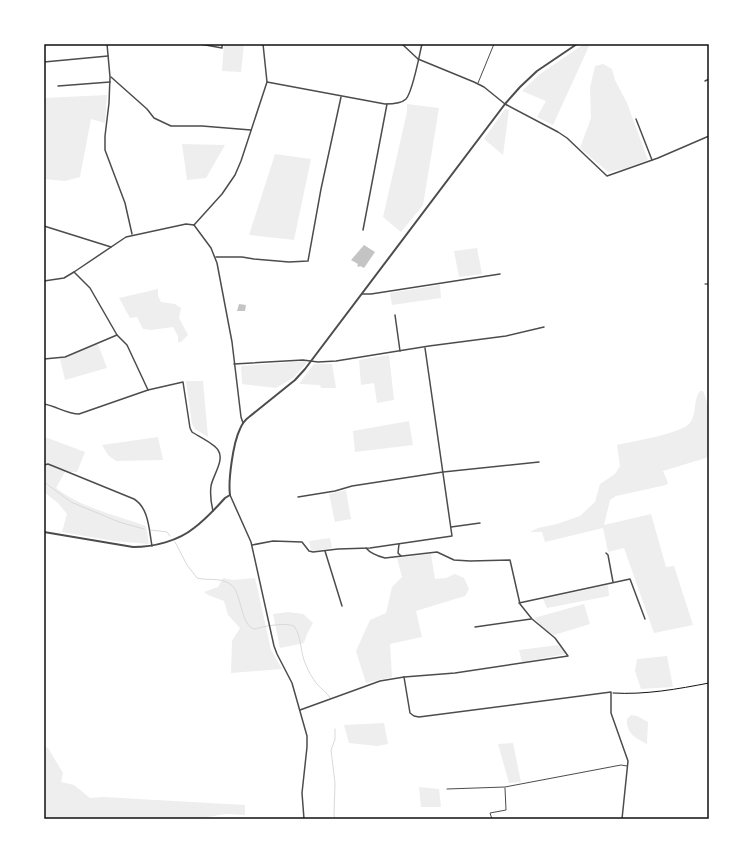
<svg xmlns="http://www.w3.org/2000/svg" width="753" height="863" font-family="'DejaVu Sans',sans-serif">
<style>
.green{fill:#eee}
.lines{fill:none;stroke-linecap:round;stroke-linejoin:round}
.stream{stroke:#d9d9d9;stroke-width:1}
.building{fill:#c4c4c4}
.path{stroke:#111;stroke-width:1}
.service{stroke:#4c4c4c;stroke-width:1}
.minor{stroke:#4c4c4c;stroke-width:1.5}
.tertiary{stroke:#4c4c4c;stroke-width:2}
.neatline{fill:none;stroke:#111;stroke-width:1.5}
</style>
<rect width="100%" height="100%" fill="#fff"/>
<g class="green">
<path d="M224,44H244L241,72L222,71Z"/>
<path d="M584,44H590L553,125L537,117L546,101L522,91L540,74Z"/>
<path d="M603,64L612,69L615,80L627,103L648,160L623,169L608,172L580,148L591,118L590,88L595,66Z"/>
<path d="M107,95L105,123L91,119L80,177L65,181L44,179V98Z"/>
<path d="M407,104L439,108L423,205L401,232L383,217L407,112Z"/>
<path d="M505,109L509,110L503,155L484,139Z"/>
<path d="M182,144L225,145L206,178L187,180Z"/>
<path d="M275,154L311,159L294,240L249,235Z"/>
<path d="M477,248L482,274L459,277L454,251Z"/>
<path d="M440,285L441,298L392,305L390,293Z"/>
<path d="M158,289V296L161,302L175,304L181,308L179,318L188,335L181,342H178V336L173,327L151,330L143,329L137,317L130,318L119,298Z"/>
<path d="M98,344L107,368L65,380L60,359Z"/>
<path d="M389,355L394,400L377,403L374,383L361,385L359,360Z"/>
<path d="M306,361V364L293,378L276,388L242,384L241,366Z"/>
<path d="M314,364H332L336,388H321L320,385L299,384Z"/>
<path d="M186,381H203L208,437L195,429L192,424Z"/>
<path d="M700,391H703L709,407V457L663,471L668,483L666,485L616,496L610,500L604,525L651,514L666,567L674,566L693,625L654,633L624,548L608,552L603,528L545,542L542,532H530L538,528L557,524L580,516L595,502L600,484L615,474L620,466L617,445C631,442 683,433 690,423C697,414 693,399 700,391Z"/>
<path d="M409,421L413,445L355,452L353,431Z"/>
<path d="M45,437L85,452L77,472H65L56,488C81,508 116,515 146,526L149,544L113,541L62,532L67,514L58,503L44,492Z"/>
<path d="M158,437L163,460L116,461L108,455L102,445Z"/>
<path d="M346,490L351,519L335,522L329,494Z"/>
<path d="M330,538L332,548L314,551L311,550L309,541Z"/>
<path d="M431,554L435,579L446,578L455,574L464,578L469,589L465,596L416,611L422,637L390,644L392,677L366,683L356,651L370,620L386,613L392,587L402,577L397,558Z"/>
<path d="M223,578L233,580L255,578L271,650L282,669L231,673L232,641L240,628L228,615L224,601L208,595L204,592L218,587Z"/>
<path d="M608,585L609,596L547,608L543,599Z"/>
<path d="M584,604L590,624L554,635L543,628L534,618Z"/>
<path d="M288,612L303,614L313,623L307,634L304,643L280,648L273,614Z"/>
<path d="M558,645L566,654L522,662L519,650Z"/>
<path d="M667,656L673,687L641,689L635,671L637,659Z"/>
<path d="M631,715L637,716L648,722L647,744C636,738 626,734 627,719Z"/>
<path d="M384,723L388,744L377,746L349,743L344,725Z"/>
<path d="M513,743L521,782L509,783L498,744Z"/>
<path d="M44,746L48,748L63,773L61,782L74,785L90,798L103,797L245,805V815L225,814L197,819H44Z"/>
<path d="M419,787L439,789L441,807H421Z"/>
</g>
<g class="lines">
<g class="stream">
<path d="M44,482L71,502L119,522L144,529"/>
<path d="M151,530L167,532L170,536"/>
<path d="M175,542L187,565L197,578C208,581 220,577 230,584C242,591 240,625 254,629C257,629 261,627 263,627C273,625 285,623 294,626C302,637 300,653 306,665C308,671 313,679 317,684C321,689 327,692 330,698"/>
<path d="M335,819L334,815L335,783L331,750L335,739V729"/>
</g>
</g>
<g class="building">
<path d="M364,245L375,252L364,268L360,266L359,267L357,266L358,264L351,260Z"/>
<path d="M239,304L246,305L245,311H237Z"/>
</g>
<g class="lines">
<g class="path">
<path d="M705,284H709"/>
<path d="M613,693C645,695 678,689 709,683"/>
</g>
<g class="service">
<path d="M478,83L494,44"/>
<path d="M447,789L505,787L621,765L627,766"/>
<path d="M492,819L490,813L506,810L505,788"/>
</g>
<g class="minor">
<path d="M107,44L110,77L109,103L105,136V150L125,203L132,234"/>
<path d="M200,44L222,48V44"/>
<path d="M402,44L418,59L474,82L484,87L505,104L558,132L567,138L607,176L658,158L709,136"/>
<path d="M44,62L108,56"/>
<path d="M111,77L147,109L154,118L171,126H202L251,130"/>
<path d="M705,81L709,79"/>
<path d="M267,82L385,104C391,104 401,104 406,99C413,91 419,56 422,44"/>
<path d="M58,86L110,82"/>
<path d="M636,119L652,160"/>
<path d="M194,225L211,248L217,263L232,342L241,417L243,423"/>
<path d="M194,225L222,194L235,175L241,161L267,82L263,44"/>
<path d="M44,226L111,247"/>
<path d="M363,230L387,104"/>
<path d="M216,257H242L254,259L289,262L308,261L321,189L341,97"/>
<path d="M74,272L90,288L117,335L127,345L148,390"/>
<path d="M44,281L64,278L74,272L126,237L186,224L194,225"/>
<path d="M362,294H371L500,274"/>
<path d="M395,315L400,351"/>
<path d="M44,359L65,357L117,335"/>
<path d="M234,364L303,360L318,362L336,361L429,346L506,336L544,327"/>
<path d="M44,404C56,406 67,414 79,414L148,390L183,382L190,428L192,432C198,436 215,444 218,450C225,460 213,475 211,486C210,494 211,503 213,511"/>
<path d="M44,465L48,464L58,468L134,499C149,508 149,530 152,546"/>
<path d="M230,495L251,542L274,646L277,654L292,683L307,736V747L302,793L304,819"/>
<path d="M298,497L335,491L352,486L443,472L539,462"/>
<path d="M451,527L480,523"/>
<path d="M399,544L398,553L401,556"/>
<path d="M252,545L273,541L302,542L309,551L313,552L338,549L370,548L452,536L425,348"/>
<path d="M325,551L342,606"/>
<path d="M606,553L608,555L613,582"/>
<path d="M519,603L630,579L645,619"/>
<path d="M475,627L531,619"/>
<path d="M404,677L410,713L414,716L419,717L611,692V713L628,761L622,819"/>
<path d="M300,710L380,681L404,677L455,673L568,656L555,638L532,619L520,604L510,560L470,561L454,560L437,552L385,558C377,556 371,554 366,548"/>
</g>
<path class="tertiary" d="M44,532L133,547C154,547 178,541 194,528C206,519 216,508 225,498L230,495C228,481 233,443 240,429C242,424 245,420 249,417L295,380L305,369L505,104L520,87L537,71L577,44"/>
</g>
<rect width="753" height="863" fill="none" stroke="#ffffff" stroke-width="90"/>
<rect x="45" y="45" width="663" height="773" class="neatline"/>
</svg>
